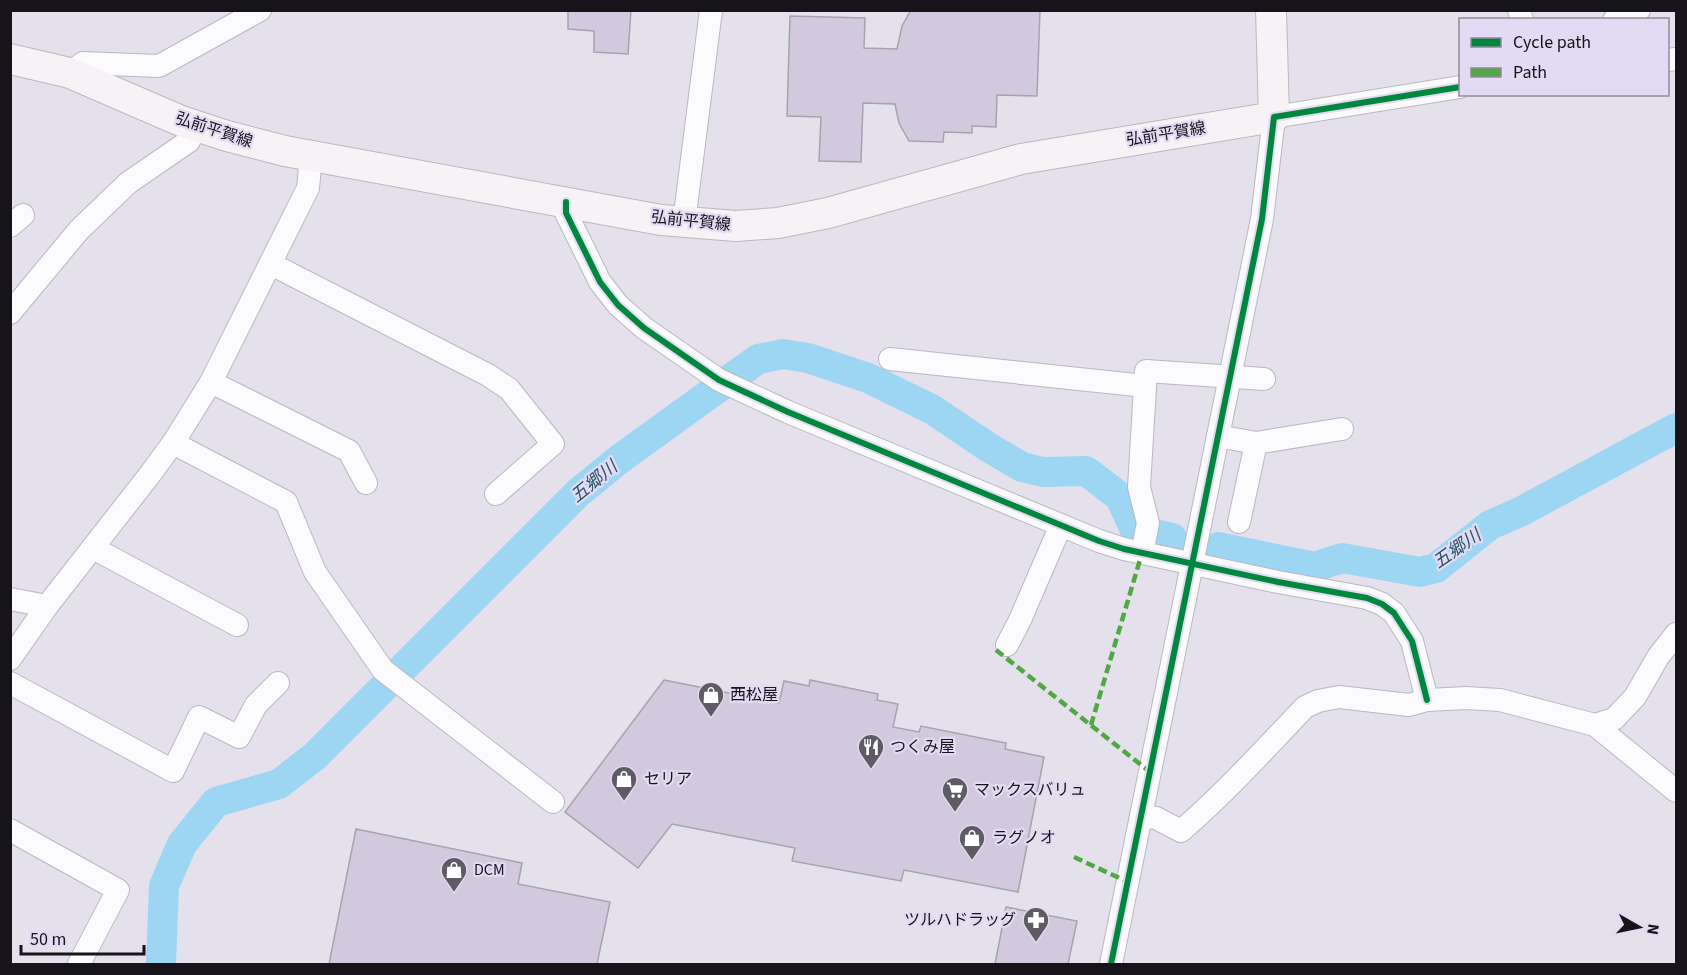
<svg xmlns="http://www.w3.org/2000/svg" width="1687" height="975" font-family="'Source Sans 3','Noto Sans JP',sans-serif">
<style>
.lines{fill:none;stroke-linecap:round;stroke-linejoin:round}
.river{stroke:#9dd6f3;stroke-width:30}
.building{fill:#d2c9de;stroke:#a6a3ac;stroke-width:1.5}
.minor-casing{stroke:#bab7c1;stroke-width:24}
.major-casing{stroke:#beb6bd;stroke-width:32}
.minor{stroke:#fbfafc;stroke-width:22}
.major{stroke:#f6f2f5;stroke-width:30}
.quiet{stroke:#51a843;stroke-width:4.5;stroke-dasharray:9 4.5;stroke-linecap:butt}
.cycleway-casing{stroke:#e2dbf3;stroke-width:10}
.cycleway{stroke:#00873e;stroke-width:6}
.labels{text-anchor:middle;dominant-baseline:central;stroke-width:4.5;stroke-linejoin:round;paint-order:stroke}
.street-label{font-size:16px;fill:#16131b;stroke:#e2dbf3}
.poi-label{font-size:16px;fill:#16131b;stroke:#e2dbf3;text-anchor:start}
.water-label{font-size:18px;font-style:italic;fill:#265467;stroke:#e2dbf3}
</style>
<rect width="100%" height="100%" fill="#e4e1ed"/>
<g class="lines">
<g class="river">
<path d="M1218,547L1315,567L1342,558L1420,572L1436,568L1490,525L1520,512L1676,428"/>
<path d="M161,964L164,886L182,844L216,802L279,784L315,756L579,492L621,458L758,359L783,354L808,358L868,378L933,410L988,447L1022,467L1043,472L1086,471L1120,497L1135,530L1172,538"/>
</g>
</g>
<g class="building">
<path d="M568,10H631L628,54L594,52V31L568,29Z"/>
<path d="M911,10H1040L1037,96L997,95L996,127L972,126V133L944,132L943,142L909,141L899,123L895,104L863,103L861,162L819,161L821,117L787,116L790,16L865,18L864,48L897,49L902,26Z"/>
<path d="M664,680L779,703L784,681L809,686L810,680L878,694L877,700L898,704L893,727L919,732L921,726L1006,743L1005,749L1044,757L1018,892L904,870L901,881L792,861L795,848L672,824L638,868L565,812Z"/>
<path d="M356,829L522,863L518,884L610,902L597,964H329Z"/>
<path d="M1006,907L1077,921L1068,964H995Z"/>
</g>
<g class="lines">
<g class="minor-casing">
<g id="minor">
<path d="M1519,10L1522,20"/>
<path d="M1614,20L1639,10"/>
<path d="M1668,60L1676,59"/>
<path d="M70,73L83,63L159,66L260,10"/>
<path d="M566,202V213L600,282L618,305L644,328L719,380L788,412L1099,541L1124,549L1278,582L1367,598L1382,604L1394,613L1412,641L1427,700"/>
<path d="M684,222L711,10"/>
<path d="M10,226L23,215"/>
<path d="M271,264L488,375L509,389L553,444L496,494"/>
<path d="M10,313L79,230L128,183L189,141L195,127"/>
<path d="M890,359L1145,386"/>
<path d="M211,382L349,451L366,483"/>
<path d="M1218,436L1256,443L1342,429"/>
<path d="M173,443L286,502L315,572L383,670L553,802"/>
<path d="M1239,522L1256,443"/>
<path d="M93,548L237,625"/>
<path d="M1142,553L1148,523L1139,487L1146,371L1264,379"/>
<path d="M10,599L47,606"/>
<path d="M1007,645L1020,620L1061,525"/>
<path d="M10,659L47,606L148,477L173,443L211,382L308,188L311,156"/>
<path d="M10,683L173,771L199,717L239,737L256,705L278,683"/>
<path d="M1595,725L1614,719L1635,697L1658,657L1676,634"/>
<path d="M1141,816L1156,818L1181,831C1225,793 1264,750 1305,707L1318,701L1339,697L1409,705L1427,700L1466,698L1500,700L1595,725L1676,791"/>
<path d="M10,830L118,890L79,964"/>
<path d="M1111,964L1262,219L1274,117L1460,87"/>
</g>
</g>
<g class="major-casing">
<path id="major" d="M10,59L70,73L181,121L227,136L285,151L661,220L736,226L778,223L828,213L1021,159L1274,117L1271,10"/>
</g>
<use href="#minor" class="minor"/>
<use href="#major" class="major"/>
<g class="quiet">
<path d="M996,650L1150,772"/>
<path d="M1091,725L1142,553"/>
<path d="M1074,857L1128,882"/>
</g>
<g class="cycleway-casing">
<g id="cycleway">
<path d="M566,202V213L600,282L618,305L644,328L719,380L788,412L1099,541L1124,549L1278,582L1367,598L1382,604L1394,613L1412,641L1427,700"/>
<path d="M1111,964L1262,219L1274,117L1460,87"/>
</g>
</g>
<use href="#cycleway" class="cycleway"/>
</g>
<defs>
<g id="shop-pin" transform="scale(1.35)"><path d="M0 17L-7.5 6A9.5 9.5 0 1 1 7.5 6Z" fill="#5e5b64" stroke="#e2dbf3"/><path d="M-5-2.5h2.3a2.7 3.5 0 0 1 5.4 0H5L5.5 6h-11ZM-1.5-2.5h3a1.5 2.3 0 0 0-3 0Z" fill="#fff"/></g>
<g id="restaurant-pin" transform="scale(1.35)"><path d="M0 17L-7.5 6A9.5 9.5 0 1 1 7.5 6Z" fill="#5e5b64" stroke="#e2dbf3"/><path d="M-5-6h1v4h1v-4h1v4h1v-4h1v5L-1.5 .5V6h-2V.5L-5-1ZM5-6V6H3V1.5H1.5Q1.5-4 5-6Z" fill="#fff"/></g>
<g id="supermarket-pin" transform="scale(1.35)"><path d="M0 17L-7.5 6A9.5 9.5 0 1 1 7.5 6Z" fill="#5e5b64" stroke="#e2dbf3"/><path d="M-6-5.5h2.5l.6 2H6L4.5 2H-2.5L-4.4-4H-6ZM-1.5 3.2a1.3 1.3 0 1 0 .1 0ZM3 3.2a1.3 1.3 0 1 0 .1 0Z" fill="#fff"/></g>
<g id="pharmacy-pin" transform="scale(1.35)"><path d="M0 17L-7.5 6A9.5 9.5 0 1 1 7.5 6Z" fill="#5e5b64" stroke="#e2dbf3"/><path d="M-2-6h4v4h4v4h-4v4h-4v-4h-4v-4h4Z" fill="#fff"/></g>
</defs>
<g fill-rule="evenodd">
<use href="#shop-pin" x="711" y="695"/>
<use href="#restaurant-pin" x="871" y="747"/>
<use href="#shop-pin" x="624" y="779"/>
<use href="#supermarket-pin" x="955" y="790"/>
<use href="#shop-pin" x="972" y="838"/>
<use href="#shop-pin" x="454" y="870"/>
<use href="#pharmacy-pin" x="1036" y="920"/>
</g>
<g class="labels">
<g class="street-label">
<text transform="translate(214 130) rotate(18)">弘前平賀線</text>
<text transform="translate(1166 134) rotate(-9)">弘前平賀線</text>
<text transform="translate(691 221) rotate(6)">弘前平賀線</text>
</g>
<g class="poi-label">
<text x="730" y="695">西松屋</text>
<text x="890" y="747">つくみ屋</text>
<text x="644" y="779">セリア</text>
<text x="974" y="790">マックスバリュ</text>
<text x="992" y="838">ラグノオ</text>
<text x="474" y="870">DCM</text>
<text x="1016" y="920" text-anchor="end">ツルハドラッグ</text>
</g>
<g class="water-label">
<text transform="translate(594 482) rotate(-39)">五郷川</text>
<text transform="translate(1457 549) rotate(-35)">五郷川</text>
</g>
</g>
<rect width="1687" height="975" fill="none" stroke="#16131b" stroke-width="24"/>
<rect x="1459" y="18" width="210" height="78" fill="#e2dbf3" stroke="#908b9d" stroke-width="1.5"/>
<rect x="1471" y="38" width="30" height="9" fill="#00873e" stroke="#908b9d" stroke-width="1.5"/>
<text x="1513" y="48" font-size="18" fill="#16131b">Cycle path</text>
<rect x="1471" y="68" width="30" height="9" fill="#51a843" stroke="#908b9d" stroke-width="1.5"/>
<text x="1513" y="78" font-size="18" fill="#16131b">Path</text>
<g transform="translate(1639 927) rotate(99)" stroke="#e2dbf3" stroke-width="4.5" paint-order="stroke">
<path d="M0-4.5L10 22L0 15L-10 22Z" fill="#16131b"/>
<text y="-9" font-size="16" font-weight="bold" text-anchor="middle" fill="#16131b">N</text>
</g>
<path d="M21 945v9h123v-9" fill="none" stroke="#16131b" stroke-width="3"/>
<text x="30" y="945" font-size="18" fill="#16131b" stroke="#e2dbf3" stroke-width="4.5" paint-order="stroke">50 m</text>
</svg>
